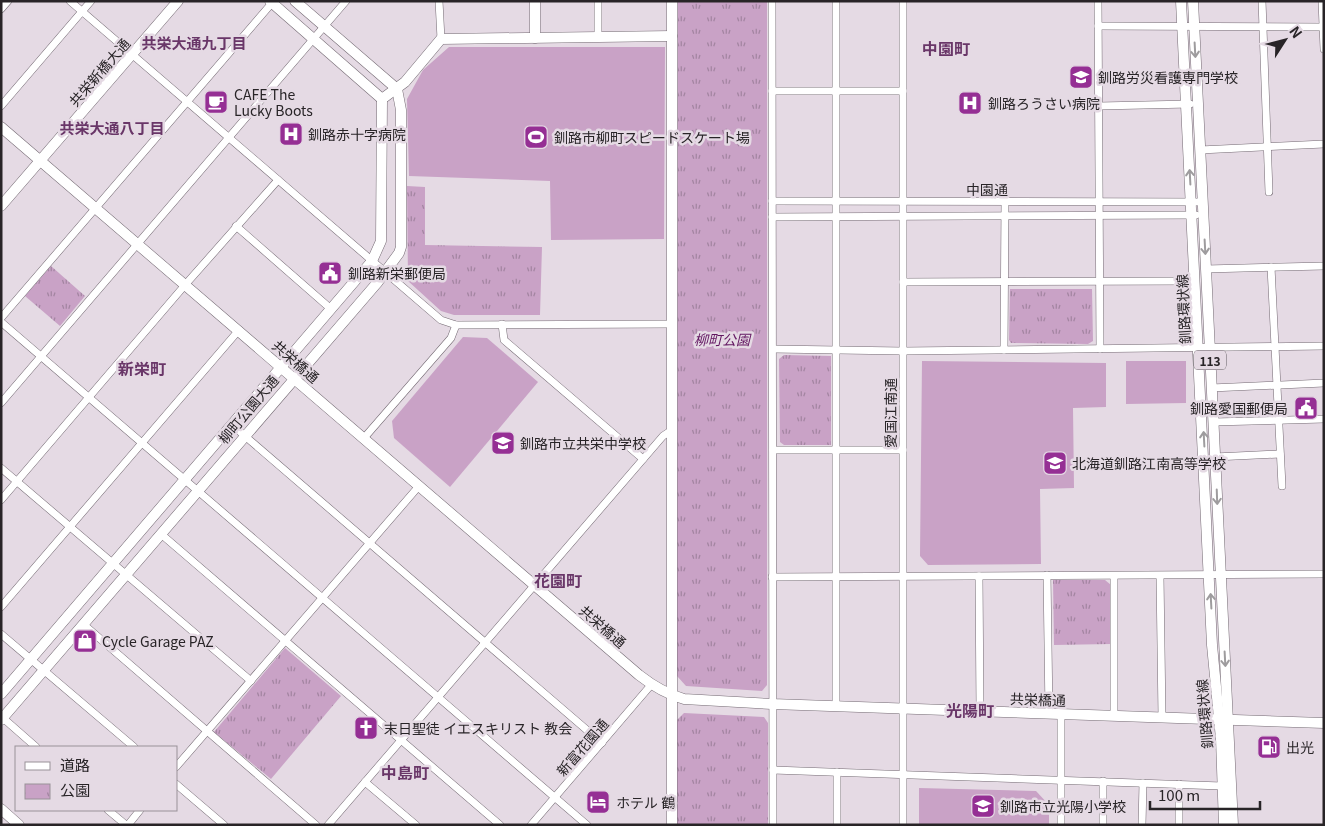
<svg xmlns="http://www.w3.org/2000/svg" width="1325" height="826" font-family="Georgia,'Noto Sans JP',serif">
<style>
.green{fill:#c9a2c6}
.park{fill:url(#park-tufts)}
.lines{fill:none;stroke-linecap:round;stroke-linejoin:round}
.street-casing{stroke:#746a73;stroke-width:8}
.secondary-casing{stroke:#746a73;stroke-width:11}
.primary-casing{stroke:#746a73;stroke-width:11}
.street{stroke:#fff;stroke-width:7}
.secondary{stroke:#fff;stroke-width:10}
.primary{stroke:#fff;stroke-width:10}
.oneway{stroke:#9e9c9e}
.labels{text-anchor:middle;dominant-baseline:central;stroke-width:5;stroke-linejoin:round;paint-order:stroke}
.shield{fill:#e5dae4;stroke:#615b60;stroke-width:1}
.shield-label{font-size:12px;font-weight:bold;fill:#282427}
.street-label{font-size:14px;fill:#282427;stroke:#e5dae4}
.poi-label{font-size:14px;fill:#282427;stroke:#e5dae4;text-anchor:start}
.park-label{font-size:14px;font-style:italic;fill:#621661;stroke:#e5dae4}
.neighbourhood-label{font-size:15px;font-weight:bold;fill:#693668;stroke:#e5dae4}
.quarter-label{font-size:16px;font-weight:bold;fill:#693668;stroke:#e5dae4}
</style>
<defs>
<pattern id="park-tufts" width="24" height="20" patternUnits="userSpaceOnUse" patternTransform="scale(1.25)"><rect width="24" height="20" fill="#c9a2c6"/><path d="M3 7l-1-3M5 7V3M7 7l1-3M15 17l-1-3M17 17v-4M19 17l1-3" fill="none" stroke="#a384a1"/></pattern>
</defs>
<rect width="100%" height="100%" fill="#e5dae4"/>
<g class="green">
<path d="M449,47H665L664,239L551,240L550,181L409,176L407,99L423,70Z"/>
<path d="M463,337L487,338L538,382L450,487L394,438L392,421Z"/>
<path d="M922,361L1106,363V407L1073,408L1074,488L1040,489L1041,564L928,565L920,556Z"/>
<path d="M1126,361H1186V403L1126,404Z"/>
<path d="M919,788L1036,791L1049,805V825H919Z"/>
</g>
<g class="park">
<path d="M678,1H767V685L762,691L686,686L677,676Z"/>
<path d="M407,186L425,187V245L542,247L540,315H454L441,311L408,281Z"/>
<path d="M51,266L85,296L60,326L25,296Z"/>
<path d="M1010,289H1092L1093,341L1088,344L1011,343L1009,340Z"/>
<path d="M784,355L831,356V445H784L780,442L779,359Z"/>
<path d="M1053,580H1105L1111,585V644L1054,645Z"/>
<path d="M285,648L341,696L271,779L214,732Z"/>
<path d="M684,713L764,717L768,723V825H677V720Z"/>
</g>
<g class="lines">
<g class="street-casing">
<g id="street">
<path d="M70,1L441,320L456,325L672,324"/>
<path d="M439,1L441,39"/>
<path d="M598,1V38"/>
<path d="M772,1L773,825"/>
<path d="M836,1V706"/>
<path d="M903,1V825"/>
<path d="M1098,1L1100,349"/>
<path d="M1262,1L1269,192"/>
<path d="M1322,1L1324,49"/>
<path d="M1,9L8,1"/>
<path d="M1098,26L1322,27"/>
<path d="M772,91H903"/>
<path d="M1,106L91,1"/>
<path d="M1099,106L1190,104"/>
<path d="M1200,150L1324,144"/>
<path d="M772,201L1203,202"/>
<path d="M772,217L1196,215"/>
<path d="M236,226L331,309"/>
<path d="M1271,267L1282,486"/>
<path d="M1206,269L1324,266"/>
<path d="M903,282L1195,281"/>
<path d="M1,318L272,3"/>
<path d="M1,322L587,825"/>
<path d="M502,324L504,340L643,459"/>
<path d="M773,349L903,351L1324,346"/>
<path d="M1004,350L1005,202"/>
<path d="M1211,388L1324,383"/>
<path d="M1,403L346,1"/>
<path d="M1213,422L1324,419"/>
<path d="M231,424L602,743"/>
<path d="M364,438L451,338L456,325"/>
<path d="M773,450H903"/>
<path d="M1215,457L1280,454"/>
<path d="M1,468L251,681"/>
<path d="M1,500L185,285L278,180"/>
<path d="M161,534L500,825"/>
<path d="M1047,575L1049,713"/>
<path d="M979,576L980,710"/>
<path d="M1114,576V716"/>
<path d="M1160,576L1162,717"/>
<path d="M772,577L1324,574"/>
<path d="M1,607L239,330"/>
<path d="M83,624L316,825"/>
<path d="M1,634L134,747"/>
<path d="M3,718L36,747"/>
<path d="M176,767L419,486"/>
<path d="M773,770L1222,786"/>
<path d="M837,772V825"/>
<path d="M1103,781V825"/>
<path d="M365,782L416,825"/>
<path d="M176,784L224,825"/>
<path d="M108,810L126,825"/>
<path d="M128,825L140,810"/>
<path d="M328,825L663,436L672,430"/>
<path d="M531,825L651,685"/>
<path d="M1061,825V714"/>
<path d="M1142,825L1143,783"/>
<path d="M1179,825V784"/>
</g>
</g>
<g class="secondary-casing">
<g id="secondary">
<path d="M270,1L382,99"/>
<path d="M535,1V38"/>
<path d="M382,99L405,82L441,39L672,36"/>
<path d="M1,127L639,675C653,686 666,694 684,699L772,704L1324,723"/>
<path d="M1,206L178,1"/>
<path d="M1,694L372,261L381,241L382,99"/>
<path d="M1,720L377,283L399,253L401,247V110L397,89L295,1"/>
<path d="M1,809L19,825"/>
<path d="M672,825V1"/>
</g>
</g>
<g class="primary-casing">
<g id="primary">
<path d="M1181,1L1212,645L1221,739L1224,825"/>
<path d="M1193,1L1233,825"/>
</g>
</g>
<use href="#street" class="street"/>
<use href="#secondary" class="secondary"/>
<use href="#primary" class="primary"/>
</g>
<defs><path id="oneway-shaft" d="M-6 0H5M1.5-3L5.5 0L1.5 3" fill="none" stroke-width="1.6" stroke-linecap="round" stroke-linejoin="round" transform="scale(1.25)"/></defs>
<g class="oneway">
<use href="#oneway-shaft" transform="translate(1195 50) rotate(87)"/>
<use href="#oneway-shaft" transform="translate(1190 177) rotate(-93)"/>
<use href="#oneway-shaft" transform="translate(1205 247) rotate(87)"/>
<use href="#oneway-shaft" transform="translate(1204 439) rotate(-93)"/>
<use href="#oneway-shaft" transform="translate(1217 497) rotate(88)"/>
<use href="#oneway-shaft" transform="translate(1211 601) rotate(-93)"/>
<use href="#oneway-shaft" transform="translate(1225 659) rotate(87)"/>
</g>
<defs>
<g id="university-square" transform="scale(1.25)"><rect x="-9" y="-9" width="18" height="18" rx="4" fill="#952f94" stroke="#e5dae4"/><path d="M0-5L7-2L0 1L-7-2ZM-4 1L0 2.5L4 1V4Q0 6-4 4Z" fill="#fff"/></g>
<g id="cafe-square" transform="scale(1.25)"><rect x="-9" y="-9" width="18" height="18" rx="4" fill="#952f94" stroke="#e5dae4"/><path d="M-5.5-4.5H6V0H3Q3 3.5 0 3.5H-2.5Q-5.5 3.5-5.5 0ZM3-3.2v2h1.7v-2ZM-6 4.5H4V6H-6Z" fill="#fff"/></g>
<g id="hospital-square" transform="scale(1.25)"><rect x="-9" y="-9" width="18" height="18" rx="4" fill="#952f94" stroke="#e5dae4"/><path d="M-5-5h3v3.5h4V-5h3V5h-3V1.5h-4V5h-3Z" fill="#fff"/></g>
<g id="stadium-square" transform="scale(1.25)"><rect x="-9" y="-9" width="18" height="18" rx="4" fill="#952f94" stroke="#e5dae4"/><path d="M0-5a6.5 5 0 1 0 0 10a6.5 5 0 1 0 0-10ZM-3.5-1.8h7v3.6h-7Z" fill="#fff"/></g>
<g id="civic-square" transform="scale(1.25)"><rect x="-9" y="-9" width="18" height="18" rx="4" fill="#952f94" stroke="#e5dae4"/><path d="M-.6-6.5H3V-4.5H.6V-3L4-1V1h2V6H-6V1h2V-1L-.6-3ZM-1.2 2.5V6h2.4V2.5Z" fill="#fff"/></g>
<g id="school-square" transform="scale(1.25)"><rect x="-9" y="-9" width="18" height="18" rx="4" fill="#952f94" stroke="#e5dae4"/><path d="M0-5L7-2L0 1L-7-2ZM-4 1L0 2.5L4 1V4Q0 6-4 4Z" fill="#fff"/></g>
<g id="shop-square" transform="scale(1.25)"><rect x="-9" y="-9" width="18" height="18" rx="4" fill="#952f94" stroke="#e5dae4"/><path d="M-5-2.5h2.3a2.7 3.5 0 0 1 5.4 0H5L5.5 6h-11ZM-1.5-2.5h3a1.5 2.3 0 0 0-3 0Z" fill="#fff"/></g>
<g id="church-square" transform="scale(1.25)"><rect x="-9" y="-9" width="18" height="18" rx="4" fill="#952f94" stroke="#e5dae4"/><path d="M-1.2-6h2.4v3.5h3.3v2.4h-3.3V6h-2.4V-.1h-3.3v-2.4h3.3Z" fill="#fff"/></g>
<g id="fuel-square" transform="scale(1.25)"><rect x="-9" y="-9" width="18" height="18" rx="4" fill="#952f94" stroke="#e5dae4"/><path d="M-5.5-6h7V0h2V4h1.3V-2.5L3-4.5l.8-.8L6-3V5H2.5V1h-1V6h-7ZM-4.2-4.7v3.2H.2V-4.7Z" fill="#fff"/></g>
<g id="hotel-square" transform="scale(1.25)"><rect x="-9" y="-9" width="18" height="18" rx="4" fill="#952f94" stroke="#e5dae4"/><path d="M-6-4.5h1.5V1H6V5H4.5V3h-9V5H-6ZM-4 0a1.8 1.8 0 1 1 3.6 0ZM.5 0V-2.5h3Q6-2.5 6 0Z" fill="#fff"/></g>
</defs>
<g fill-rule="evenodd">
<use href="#university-square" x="1081" y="77"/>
<use href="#cafe-square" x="216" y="102"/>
<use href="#hospital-square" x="970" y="103"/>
<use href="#hospital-square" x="291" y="134"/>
<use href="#stadium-square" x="536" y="137"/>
<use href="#civic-square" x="330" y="273"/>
<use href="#civic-square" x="1306" y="408"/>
<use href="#school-square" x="503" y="443"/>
<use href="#school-square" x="1055" y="463"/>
<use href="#shop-square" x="85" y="641"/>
<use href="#church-square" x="366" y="728"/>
<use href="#fuel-square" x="1269" y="747"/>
<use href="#hotel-square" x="598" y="802"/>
<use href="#school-square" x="983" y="806"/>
</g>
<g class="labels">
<rect class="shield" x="1194" y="350.5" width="32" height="19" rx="4"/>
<g class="shield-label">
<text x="1210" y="360">113</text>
</g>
<g class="street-label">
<text transform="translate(99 72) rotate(-49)">共栄新橋大通</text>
<text x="987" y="189">中園通</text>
<text transform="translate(1183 309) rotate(-93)">釧路環状線</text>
<text transform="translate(296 361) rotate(41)">共栄橋通</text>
<text transform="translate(248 409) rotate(-50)">柳町公園大通</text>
<text transform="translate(890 413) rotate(-90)">愛国江南通</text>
<text transform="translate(603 626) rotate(41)">共栄橋通</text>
<text transform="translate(1038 699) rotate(2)">共栄橋通</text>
<text transform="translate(1204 714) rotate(-95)">釧路環状線</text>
<text transform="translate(582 747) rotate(-49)">新富花園通</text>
</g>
<g class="poi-label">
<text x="1098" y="77">釧路労災看護専門学校</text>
<text x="234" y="94">CAFE The<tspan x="234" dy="16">Lucky Boots</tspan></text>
<text x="988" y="103">釧路ろうさい病院</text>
<text x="308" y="134">釧路赤十字病院</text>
<text x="554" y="137">釧路市柳町スピードスケート場</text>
<text x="348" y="273">釧路新栄郵便局</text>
<text x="1288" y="408" text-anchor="end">釧路愛国郵便局</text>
<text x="520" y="443">釧路市立共栄中学校</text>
<text x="1072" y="463">北海道釧路江南高等学校</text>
<text x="102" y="641">Cycle Garage PAZ</text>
<text x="384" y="728">末日聖徒 イエスキリスト 教会</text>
<text x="1286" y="747">出光</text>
<text x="616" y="802">ホテル 鶴</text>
<text x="1000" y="806">釧路市立光陽小学校</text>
</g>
<g class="park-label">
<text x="722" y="339">柳町公園</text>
</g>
<g class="neighbourhood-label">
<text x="194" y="42">共栄大通九丁目</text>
<text x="112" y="127">共栄大通八丁目</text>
</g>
<g class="quarter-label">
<text x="946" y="48">中園町</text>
<text x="142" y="368">新栄町</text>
<text x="558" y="580">花園町</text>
<text x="970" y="710">光陽町</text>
<text x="405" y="772">中島町</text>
</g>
</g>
<rect width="1325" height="826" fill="none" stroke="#282427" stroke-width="5"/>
<rect x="15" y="746" width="162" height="65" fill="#e5dae4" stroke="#999198"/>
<rect x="25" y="762" width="25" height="8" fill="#ffffff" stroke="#999198"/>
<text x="60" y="771" font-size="15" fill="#282427">道路</text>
<rect x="25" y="784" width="25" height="15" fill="url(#park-tufts)" stroke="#999198"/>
<text x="60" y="796" font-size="15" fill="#282427">公園</text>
<g transform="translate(1285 40) rotate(54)" stroke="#e5dae4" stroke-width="4" paint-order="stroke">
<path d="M0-4L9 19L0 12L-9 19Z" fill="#282427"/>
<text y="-8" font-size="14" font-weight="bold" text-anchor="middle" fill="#282427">N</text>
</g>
<path d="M1150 801v8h110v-8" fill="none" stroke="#282427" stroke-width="2.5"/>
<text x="1158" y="801" font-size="15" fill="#282427" stroke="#e5dae4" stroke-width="4" paint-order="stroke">100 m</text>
</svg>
